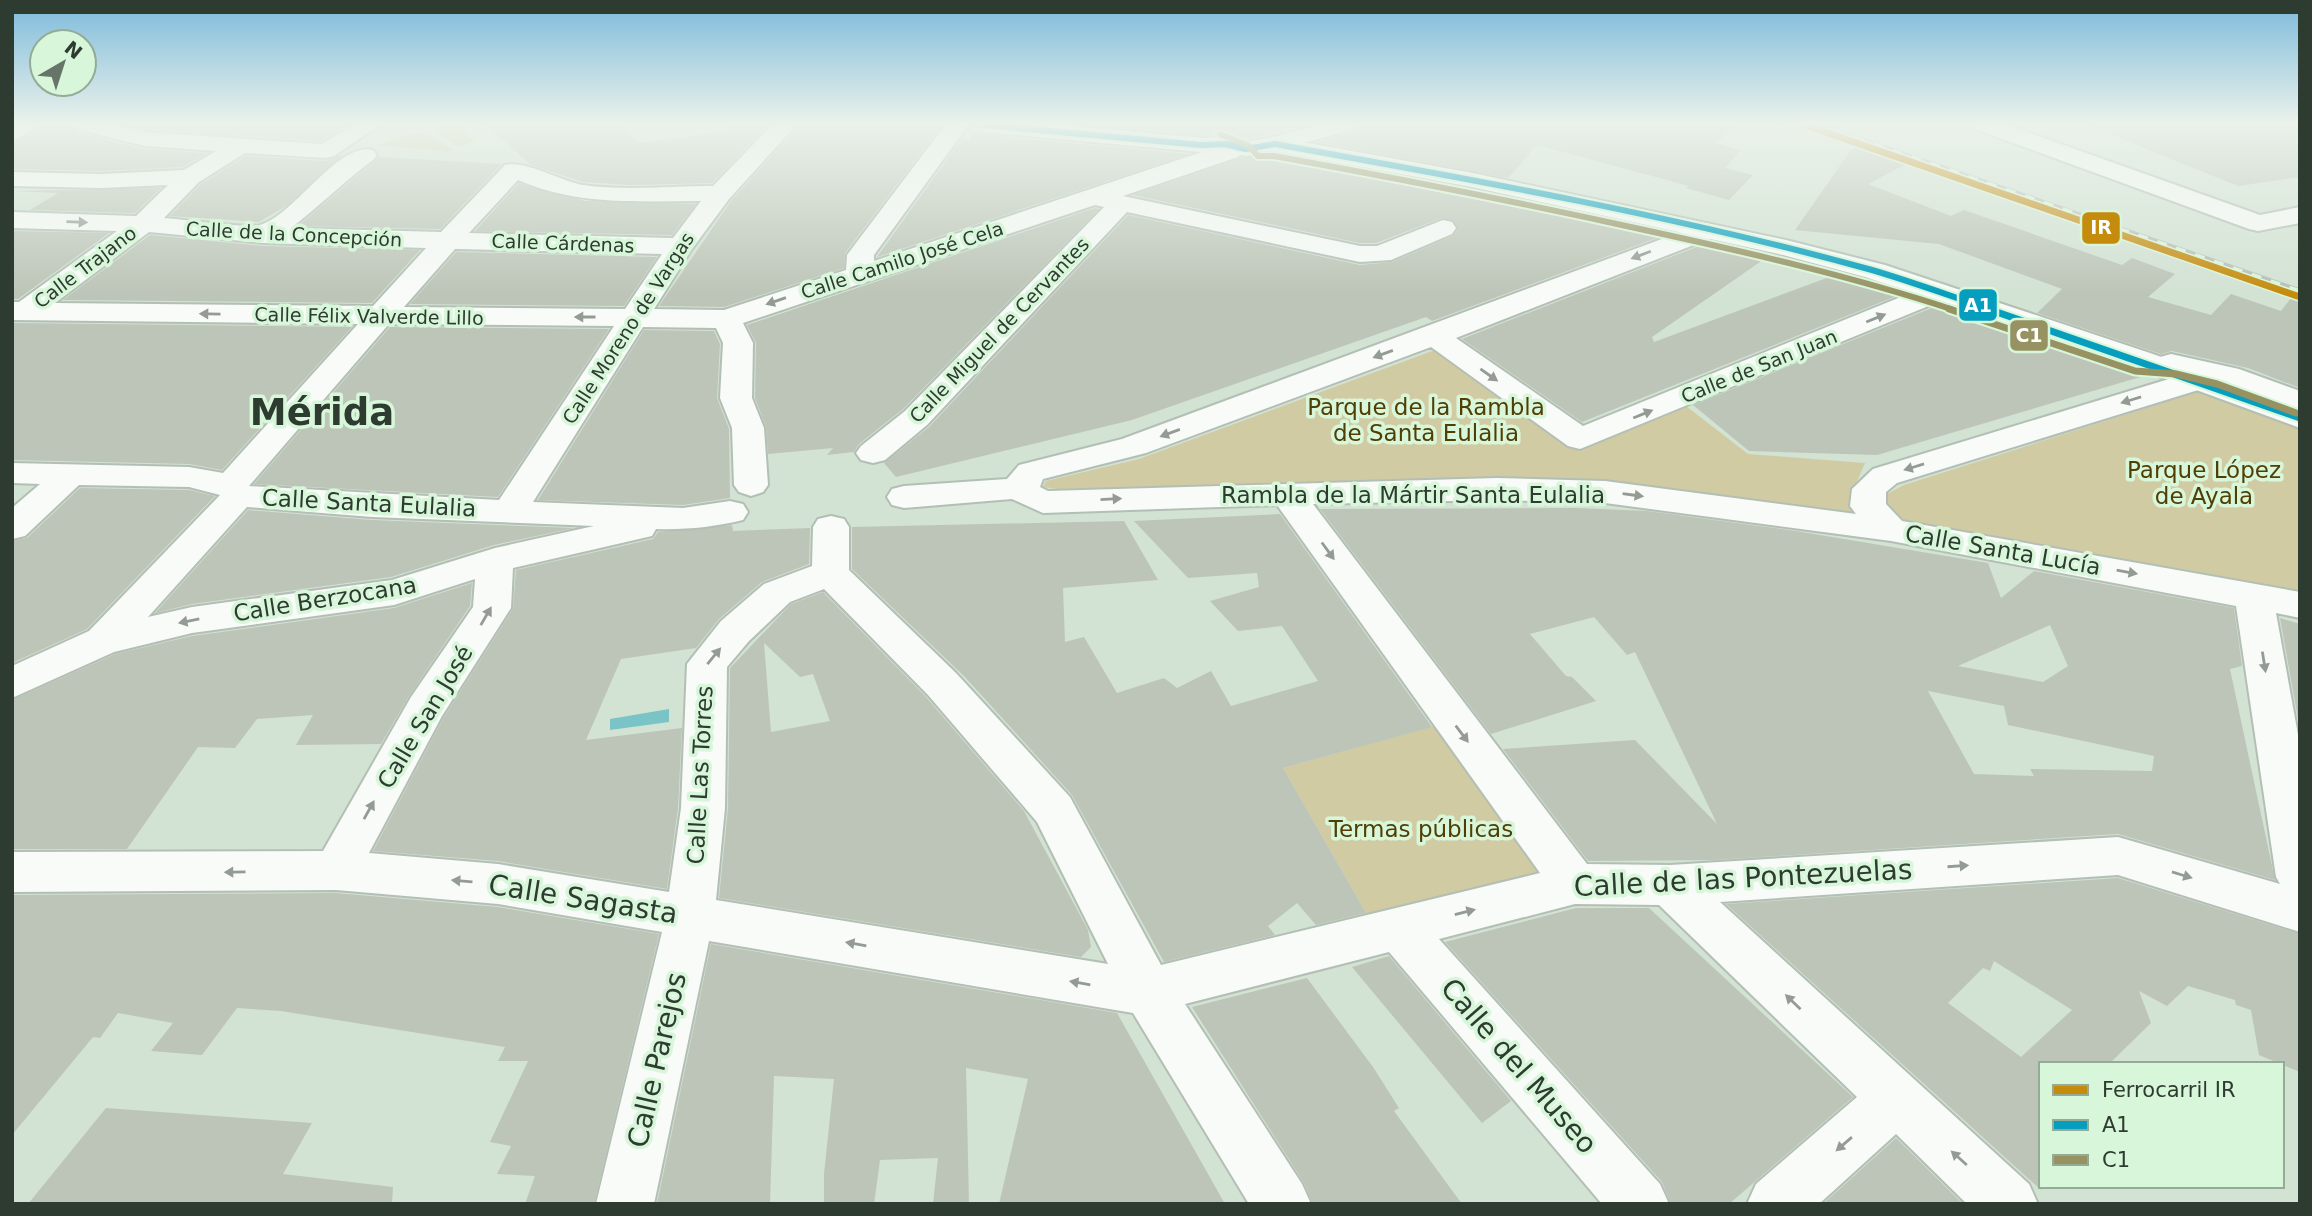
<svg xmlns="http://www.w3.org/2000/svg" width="2312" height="1216" font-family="'DejaVu Sans',sans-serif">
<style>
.green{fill:#d0cba3}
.water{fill:#7ac4c8}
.building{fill:#bdc5b8;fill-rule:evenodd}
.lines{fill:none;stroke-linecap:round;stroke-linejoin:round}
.minor-casing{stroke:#b3bfb4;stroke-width:4}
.major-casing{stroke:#b3bfb4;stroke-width:4}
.minor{fill:#f8fbf8;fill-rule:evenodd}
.major{fill:#f8fbf8;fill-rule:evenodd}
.rail-casing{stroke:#b8bdb9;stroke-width:5}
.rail{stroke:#d8f7da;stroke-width:3.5;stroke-dasharray:10;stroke-linecap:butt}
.bus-1-far1-casing{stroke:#d8f7da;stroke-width:10}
.bus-1-casing{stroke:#d8f7da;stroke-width:11}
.bus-2-far1-casing{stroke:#d8f7da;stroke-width:10}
.bus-2-casing{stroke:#d8f7da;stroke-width:11}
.bus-1-far1{stroke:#059ebe;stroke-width:6}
.bus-1{stroke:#059ebe;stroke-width:7}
.bus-2-far1{stroke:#969262;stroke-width:6}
.bus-2{stroke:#969262;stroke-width:7}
.rail-1-casing{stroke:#d8f7da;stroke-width:10}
.rail-1{stroke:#c58b0c;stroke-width:7}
.oneway{fill:#939b94}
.labels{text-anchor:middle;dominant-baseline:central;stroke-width:7;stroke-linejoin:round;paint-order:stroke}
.far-street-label{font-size:19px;fill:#2e3b30;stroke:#d8f7da}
.park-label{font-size:23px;fill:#513e05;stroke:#d8f7da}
.street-label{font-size:23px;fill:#2e3b30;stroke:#d8f7da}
.near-street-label{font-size:28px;fill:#2e3b30;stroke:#d8f7da}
.town-label{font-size:37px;font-weight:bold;fill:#2e3b30;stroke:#d8f7da}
.line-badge{stroke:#d8f7da;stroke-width:2.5}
.badge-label{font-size:19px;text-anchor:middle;font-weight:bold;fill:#fff}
</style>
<rect width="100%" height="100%" fill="#d2e2d3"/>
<g class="green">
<path d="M456,124L475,141L459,147L436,132L441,126Z"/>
<path d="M412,134H428L453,150L447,152L379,145Z"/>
<path d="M1435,350L1576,446L1682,403L1748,454L1865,463L1851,495L1866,521L1440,482L1057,489L1043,487L1046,481L1139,459Z"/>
<path d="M2206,389L2300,424V590L1906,526L1887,507V494L1904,485Z"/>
<path d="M1452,721L1575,884L1378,934L1283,768Z"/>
</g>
<path class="water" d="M669,709V722L610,730V719Z"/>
<g class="building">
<path d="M44,124H70L75,132L144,149L207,153L183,167L101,171L12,169V144Z"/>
<path d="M123,124H349L321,141L145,129Z"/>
<path d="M485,124H619L639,143L730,131L737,124H769L712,183L631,185L583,182L531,165Z"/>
<path d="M800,124H927L939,129L845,253L844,268L724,307L659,306L731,201Z"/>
<path d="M1078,124H1310L1245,139L1226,134L1201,135Z"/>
<path d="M1360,124H1736L1717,143L1741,150L1725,168L1753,175L1729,200L1686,188L1689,186L1537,145L1508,178L1317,142L1355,132Z"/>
<path d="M2085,124H2300V177L2238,186Z"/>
<path d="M970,132L974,134L1189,154L877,257L963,137L970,140Z"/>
<path d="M1860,145L1910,162L1868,184L1951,216L1964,210L2122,265L2132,258L2175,274L2148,297L2211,315L2231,294L2281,311L2300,286V388L2248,368L2172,351L2161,354L2037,313L2062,289L1939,244L1795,230L1851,150Z"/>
<path d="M1275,154L1471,190L1670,233L1432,321L1426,317L1132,420L896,477L884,463L929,427L1128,215L1360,265L1392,262L1453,236L1458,229L1454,221L1442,218L1376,243H1360L1133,195L1241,158Z"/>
<path d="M341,155H343L286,206L259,222L170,216L201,184L246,156L326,161Z"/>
<path d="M379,157L502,164L440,229L298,226Z"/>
<path d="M519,183L585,201L696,204L672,235L475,231Z"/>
<path d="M161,188L135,213L30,210L58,193L13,191Z"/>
<path d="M1095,208L1099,209L903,409L859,444L854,452L827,455L833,448L768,454L766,427L755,398L756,343L747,325Z"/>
<path d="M12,231L109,233L18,299H12Z"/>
<path d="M150,235L264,246L420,250L372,303L63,300Z"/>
<path d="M1709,242L1770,255L1652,337L1654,342L1840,273L1904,293L1582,422L1462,339Z"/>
<path d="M456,252L657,257L624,306L410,304Z"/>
<path d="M1939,305L2147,375L1877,455L1749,451L1693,405Z"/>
<path d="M12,323L352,327L222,470L189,464L12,460Z"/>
<path d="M390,327L609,329L498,497L254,484Z"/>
<path d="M644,330L714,331L720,344L717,398L729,429L730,498L683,505L538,500Z"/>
<path d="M80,488L189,490L215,496L87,629L12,663V541L27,538Z"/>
<path d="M1576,508L1647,511L1796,531L1988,563L2001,598L2034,571L2234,608L2242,666L2230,669L2275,880L2118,834L1714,860L1588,861L1503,749L1635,740L1717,824L1635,652L1627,655L1594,617L1530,634L1566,676L1572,677L1596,701L1491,734L1320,509ZM2050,625L2068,666L2043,682L1958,666ZM1928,691L2004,706L2008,725L2154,756L2152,771L2030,769L2034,776L1974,774Z"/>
<path d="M248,510L372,520L574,528L494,545L391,577L192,604L155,613Z"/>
<path d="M1280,514L1432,727L1283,768L1366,913L1316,925L1297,903L1268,926L1275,935L1164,962L1072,795L965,677L852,569V527L1124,521L1158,580L1063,588L1065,642L1084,637L1117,693L1164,678L1177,688L1211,671L1231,706L1318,681L1282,626L1238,631L1210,601L1259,587L1257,573L1188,578L1134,521Z"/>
<path d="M732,525L733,531L810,528L809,564L762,582L719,619L696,648L621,659L586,740L682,728L678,808L667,889L498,861L373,851L444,717L513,609L516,570L653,539L658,532Z"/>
<path d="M472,583L470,606L409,696L381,744L296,745L313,715L257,719L235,748L198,747L127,849H12V700L115,654L192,636L394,608Z"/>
<path d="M823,592L926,697L1024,811L1088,930L1091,947L1081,957L719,898L728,808L730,668L791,604ZM764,643L800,677L813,674L830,721L771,732Z"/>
<path d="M2280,618L2300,624V730Z"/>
<path d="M2118,878L2300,934V1072L2259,1055L2251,1010L2236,1005L2235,1000L2188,986L2167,1006L2139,991L2151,1023L2109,1064H2041V1190L1726,904ZM1994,961L2072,1010L2021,1057L1948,1003L1983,968L1990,971Z"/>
<path d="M336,893L498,907L659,934L594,1204H525L535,1176L497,1174L511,1146L490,1142L528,1061H498L505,1047L281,1011L237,1008L202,1055L151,1051L173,1023L118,1013L100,1038L93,1037L12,1135V895Z"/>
<path d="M1576,908H1649L1853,1097L1729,1204H1671L1662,1182L1445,942Z"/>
<path d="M711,944L1117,1013L1225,1204H999L1028,1079L966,1068L969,1204H933L938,1158L880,1160L874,1204H824V1174L834,1079L774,1076L770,1204H657Z"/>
<path d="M1389,956L1511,1101L1482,1123L1352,967Z"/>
<path d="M1307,978L1373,1067L1399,1108L1394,1111L1462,1204H1313L1304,1183L1192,1007Z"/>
<path d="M106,1108L312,1123L283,1174L393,1187L392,1204H28Z"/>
<path d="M1896,1138L1963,1204H1823Z"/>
</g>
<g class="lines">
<g class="minor-casing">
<g id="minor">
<path d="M42,124L12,142V125Z"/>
<path d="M73,124H112L145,132L322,144L354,124H381L334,156L326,158L245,153L199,182L164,218C180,219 250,229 260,225C295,215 338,141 373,150L377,155L373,160C344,181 320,206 291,228L441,232L505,165C526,160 560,181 583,185C623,191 672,186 713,186L773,124H797L729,199L692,249L654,309L724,310L846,270L847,255L946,124H969L874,255V261L1235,141L1243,143L1247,148L1238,157L1123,196L1360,246H1377L1443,220L1452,222L1456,228L1452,234L1391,260L1360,262L1127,212L927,425L885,460L873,463L861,460L856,453L861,446L905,411L1104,207L1095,205L743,323L753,343L752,398L764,428L768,485L763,492L751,496L739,492L734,485L732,428L720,398L723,343L716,328L643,327L533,502L683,508L730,501L743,504L748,512L743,520C714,527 685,530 656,529L652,536L513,568L511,608L442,716L369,853L498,864L669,892L681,808L687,664L721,621L764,584L812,566L813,527L818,519L831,516L844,519L849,527V570L956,673L1070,797L1161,965L1540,873L1277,505L1043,513L1012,499L904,508L892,505L887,497L892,489L904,486L1007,479L1019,465L1122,439L1705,223L1714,225L1718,231L1714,237L1456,338L1583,426L1928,286L1938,284L1948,286L1952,292L1948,298L1580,449L1568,446L1431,347L1146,453L1043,479L1040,487L1048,491L1497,478L1605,481L1856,514L1850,506L1852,489L1873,469L2182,375L2160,369L2156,363L2160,357L2171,354L2239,369L2300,391V411L2212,381L2208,387L1897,483L1886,492V504L1902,521L2300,592V618L2276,613L2300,746V932L2118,875L1720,902L2029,1184L2038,1204H1967L1896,1134L1819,1204H1747L1756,1184L1857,1097L1659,905L1575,904L1439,939L1660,1184L1669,1204H1602L1389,952L1185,1004L1302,1184L1311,1204H1249L1133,1013L709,941L654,1204H596L662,932L498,904L336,890L12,892V852L323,851L411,697L473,607L475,579L394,605L192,633L114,652L12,698V666L89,631L220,495L189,487L79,485L25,536L12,539V508L40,484L12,483V463L189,467L223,473L358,324L12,320V302H19L117,231L12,228V212L136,216L168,185L101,188L12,186V172L101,174L184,170L216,151L145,146L76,129ZM518,180C577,206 638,201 701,201L673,238L469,233ZM149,232L264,243L426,248L373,306L55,303ZM455,249L662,254L625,309L404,307ZM389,324L614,326L499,500L249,486ZM1497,500L1605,503L1891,541L2236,606L2276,877L2280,884L2118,837L1670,865L1587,864L1313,504ZM247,507L372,517L594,526L495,548L392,580L192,607L148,617ZM824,589L928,695L1037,822L1108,964L716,900L725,808L727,667L749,641L790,602Z"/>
<path d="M1320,124H1357L1354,129L1275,151L1267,149L1263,144L1267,139Z"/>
<path d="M1972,124H2005L2260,215L2300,207V223L2258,231L2249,229L1975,129Z"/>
</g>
</g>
<g class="major-casing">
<path id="major" d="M963,124H1049L1201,138L1226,137L1245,142L1275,137L1472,173L1786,240L1885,265L2150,353L2300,407V428L2128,365L1865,277L1783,255L1472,187L1275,151L1245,156L1226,151L1201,152L974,131Z"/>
</g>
<use href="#minor" class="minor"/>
<use href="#major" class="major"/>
<g class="rail-casing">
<path id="rail" d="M1817,124L2300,291"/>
</g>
<use href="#rail" class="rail"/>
<g class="bus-1-far1-casing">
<path id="bus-1-far1" d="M974,124L1201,145L1226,144L1245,149L1275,144C1475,180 1677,216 1872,270C1913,282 1953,297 1993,310"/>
</g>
<g class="bus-1-casing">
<path id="bus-1" d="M1988,309L2300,418"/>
</g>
<g class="bus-2-far1-casing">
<path id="bus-2-far1" d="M1220,134L1249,146L1258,156H1274C1396,178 1518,202 1640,229C1746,252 1851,276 1954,310"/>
</g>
<g class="bus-2-casing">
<path id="bus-2" d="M1949,309L2135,371L2176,374L2217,384L2296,413"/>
</g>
<use href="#bus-1-far1" class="bus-1-far1"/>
<use href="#bus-1" class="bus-1"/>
<use href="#bus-2-far1" class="bus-2-far1"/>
<use href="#bus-2" class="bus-2"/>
<g class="rail-1-casing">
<path id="rail-1" d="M1802,124L2300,297"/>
</g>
<use href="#rail-1" class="rail-1"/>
</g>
<defs><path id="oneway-solid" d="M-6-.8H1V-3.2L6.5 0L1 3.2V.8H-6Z" transform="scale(1.75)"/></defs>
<g class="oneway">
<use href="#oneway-solid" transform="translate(77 222) rotate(2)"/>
<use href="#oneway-solid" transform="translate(1641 255) rotate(159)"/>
<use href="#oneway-solid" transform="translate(776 301) rotate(161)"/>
<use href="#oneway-solid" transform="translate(210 314) rotate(-179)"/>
<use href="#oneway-solid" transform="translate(585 317) rotate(180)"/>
<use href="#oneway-solid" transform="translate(1876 318) rotate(-22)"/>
<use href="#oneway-solid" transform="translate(1383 354) rotate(160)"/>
<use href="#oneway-solid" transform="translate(1489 375) rotate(35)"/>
<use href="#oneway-solid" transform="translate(2131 400) rotate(163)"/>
<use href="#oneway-solid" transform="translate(1643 414) rotate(-22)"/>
<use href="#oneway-solid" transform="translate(1170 433) rotate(160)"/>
<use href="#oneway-solid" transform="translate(1914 467) rotate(163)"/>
<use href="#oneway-solid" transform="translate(1633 495) rotate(8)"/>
<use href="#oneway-solid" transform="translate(1111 499) rotate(-3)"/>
<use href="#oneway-solid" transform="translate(1328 551) rotate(54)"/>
<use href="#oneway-solid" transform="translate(2127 572) rotate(10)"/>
<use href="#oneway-solid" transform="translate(486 616) rotate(-60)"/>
<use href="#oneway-solid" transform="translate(189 621) rotate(169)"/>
<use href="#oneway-solid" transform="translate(714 656) rotate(-51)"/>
<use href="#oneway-solid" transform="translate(2264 662) rotate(81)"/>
<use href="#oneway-solid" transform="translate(1462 734) rotate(53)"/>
<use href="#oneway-solid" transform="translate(369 810) rotate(-61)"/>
<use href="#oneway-solid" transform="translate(1958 866) rotate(-4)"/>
<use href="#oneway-solid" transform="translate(235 872) rotate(179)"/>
<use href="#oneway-solid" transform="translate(2182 875) rotate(17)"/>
<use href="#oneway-solid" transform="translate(462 881) rotate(-175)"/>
<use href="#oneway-solid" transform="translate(1465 912) rotate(-14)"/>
<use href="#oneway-solid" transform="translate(856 944) rotate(-170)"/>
<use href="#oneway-solid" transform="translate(1080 983) rotate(-170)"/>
<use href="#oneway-solid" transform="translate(1793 1002) rotate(-136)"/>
<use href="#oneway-solid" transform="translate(1844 1144) rotate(139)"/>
<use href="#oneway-solid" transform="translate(1959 1158) rotate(-138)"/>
</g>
<linearGradient id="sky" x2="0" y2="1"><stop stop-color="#7cbadb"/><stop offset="0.42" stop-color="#ebf2eb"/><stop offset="1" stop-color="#ebf2eb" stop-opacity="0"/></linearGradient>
<rect width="2312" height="294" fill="url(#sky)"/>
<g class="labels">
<g class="far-street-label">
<text transform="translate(294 234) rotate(3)">Calle de la Concepción</text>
<text transform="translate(563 243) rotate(2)">Calle Cárdenas</text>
<text transform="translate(902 260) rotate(-18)">Calle Camilo José Cela</text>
<text transform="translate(85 267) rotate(-37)">Calle Trajano</text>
<text transform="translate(369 316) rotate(1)">Calle Félix Valverde Lillo</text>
<text transform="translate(628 328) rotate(-57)">Calle Moreno de Vargas</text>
<text transform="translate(999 330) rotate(-46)">Calle Miguel de Cervantes</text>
<text transform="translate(1759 366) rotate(-22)">Calle de San Juan</text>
</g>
<g class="park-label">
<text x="1426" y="407">Parque de la Rambla<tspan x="1426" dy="26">de Santa Eulalia</tspan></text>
<text x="2204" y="470">Parque López<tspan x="2204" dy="26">de Ayala</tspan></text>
<text x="1421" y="829">Termas públicas</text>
</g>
<g class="street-label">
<text x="1413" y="495">Rambla de la Mártir Santa Eulalia</text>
<text transform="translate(369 503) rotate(3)">Calle Santa Eulalia</text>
<text transform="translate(2003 550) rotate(10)">Calle Santa Lucía</text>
<text transform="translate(325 599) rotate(-9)">Calle Berzocana</text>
<text transform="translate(425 717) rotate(-59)">Calle San José</text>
<text transform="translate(700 775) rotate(-87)">Calle Las Torres</text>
</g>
<g class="near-street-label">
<text transform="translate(1743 878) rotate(-3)">Calle de las Pontezuelas</text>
<text transform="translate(583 899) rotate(9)">Calle Sagasta</text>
<text transform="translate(657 1060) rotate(-77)">Calle Parejos</text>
<text transform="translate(1519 1066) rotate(49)">Calle del Museo</text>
</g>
<g class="town-label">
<text x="322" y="412">Mérida</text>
</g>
</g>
<g class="line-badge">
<rect x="2081" y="211" width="40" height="34" rx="7" fill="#c58b0c"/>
<rect x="1958" y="288" width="40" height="34" rx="7" fill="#059ebe"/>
<rect x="2009" y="319" width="40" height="33" rx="7" fill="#969262"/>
</g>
<g class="badge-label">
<text x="2101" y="234">IR</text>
<text x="1978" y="312">A1</text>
<text x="2029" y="342">C1</text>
</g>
<rect width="2312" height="1216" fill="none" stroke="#2e3b30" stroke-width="28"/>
<rect x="2039" y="1062" width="245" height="126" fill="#d8f7da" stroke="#94ac96" stroke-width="2"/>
<rect x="2053" y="1085" width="35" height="10" fill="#c58b0c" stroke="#94ac96" stroke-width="2"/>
<text x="2102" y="1097" font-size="21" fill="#2e3b30">Ferrocarril IR</text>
<rect x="2053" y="1120" width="35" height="10" fill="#059ebe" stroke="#94ac96" stroke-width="2"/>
<text x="2102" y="1132" font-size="21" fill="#2e3b30">A1</text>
<rect x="2053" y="1155" width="35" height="10" fill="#969262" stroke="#94ac96" stroke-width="2"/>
<text x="2102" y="1167" font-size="21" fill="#2e3b30">C1</text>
<g transform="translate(63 63) rotate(39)"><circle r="33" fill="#d8f7da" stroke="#94ac96" stroke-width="2"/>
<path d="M0-5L12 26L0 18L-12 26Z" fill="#677569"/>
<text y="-10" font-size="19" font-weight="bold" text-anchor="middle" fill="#2e3b30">N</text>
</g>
</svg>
